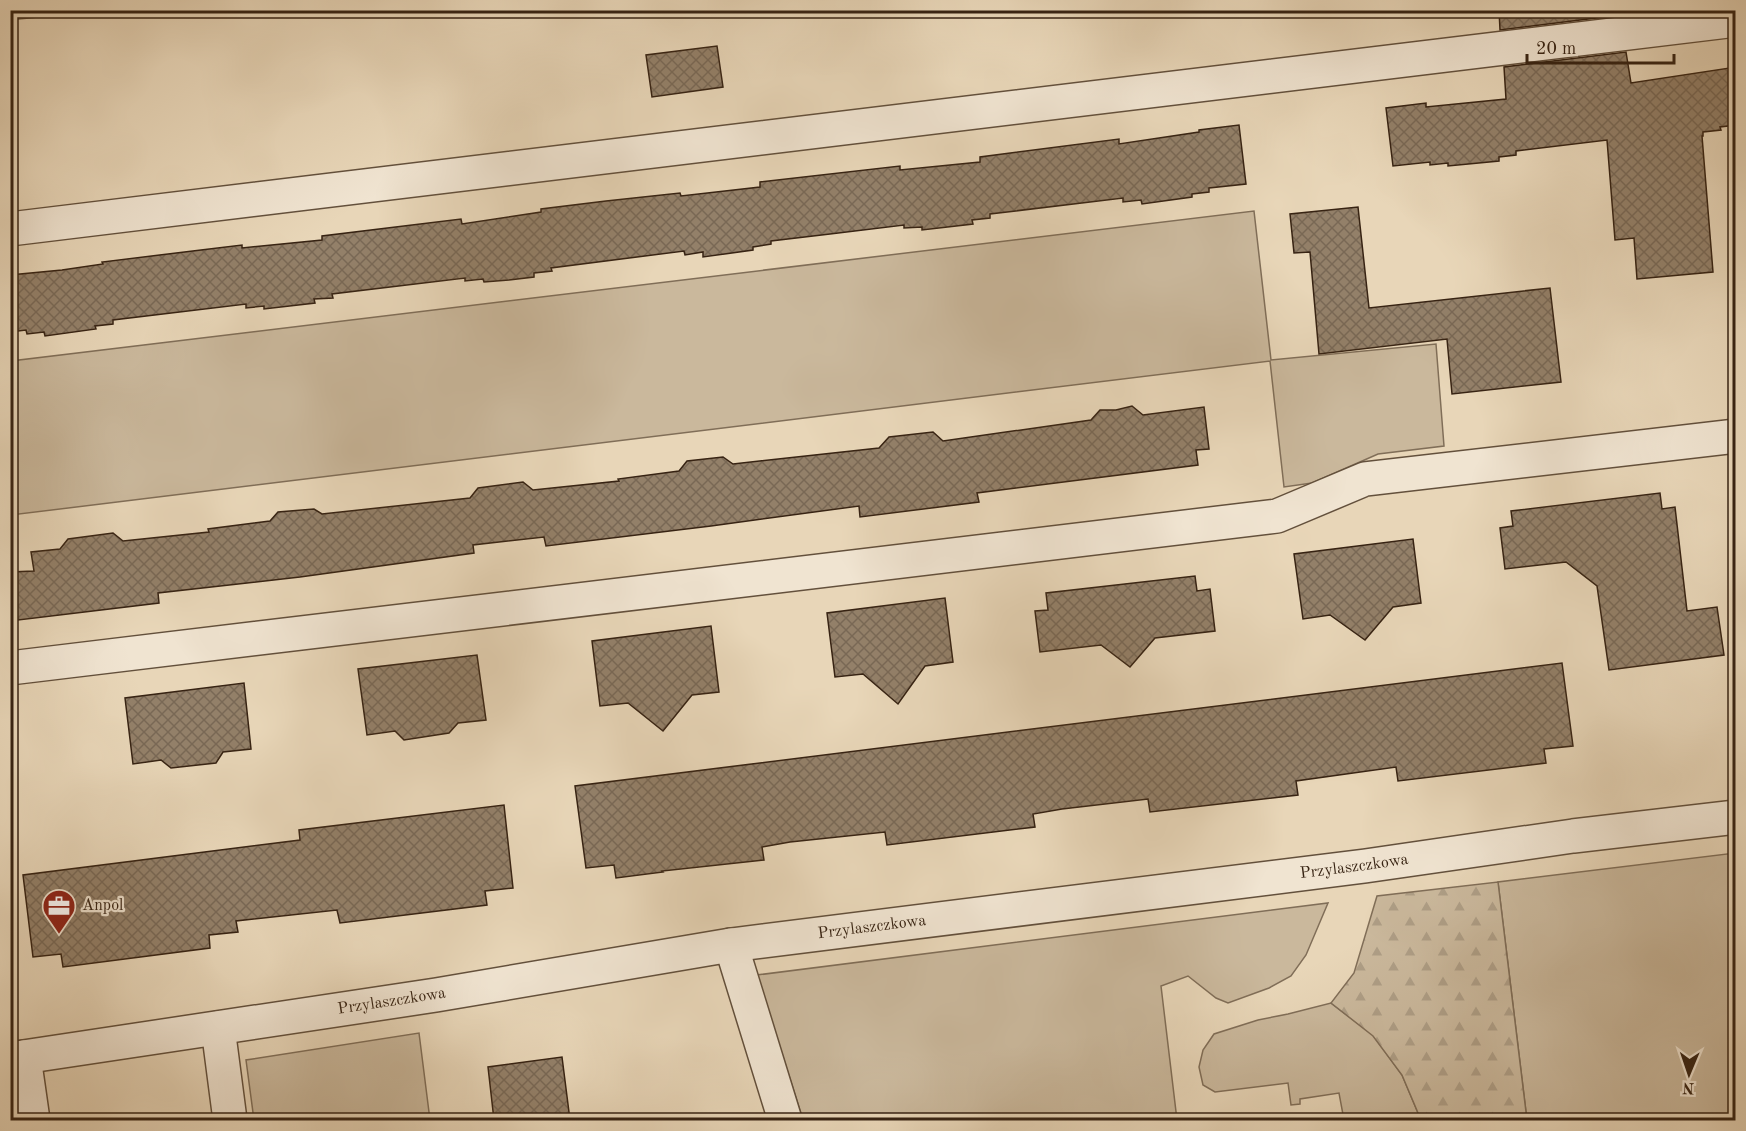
<svg xmlns="http://www.w3.org/2000/svg" width="1746" height="1131" font-family="'Old Standard TT',serif">
<style>
.green{fill:#cab89c;stroke:#806e58;stroke-width:1.5}
.forest{fill:url(#forest-firs);stroke:#806e58;stroke-width:1.5}
.building{fill:url(#building-cross-hatch);stroke:#372313;stroke-width:1.5}
.lines{fill:none;stroke-linecap:round;stroke-linejoin:round}
.minor-casing{stroke:#63503c;stroke-width:36}
.minor{stroke:#f0e4d1;stroke-width:33}
.labels{text-anchor:middle;dominant-baseline:central;stroke-width:4.5;stroke-linejoin:round;paint-order:stroke}
.street-label{font-size:16px;fill:#372313;stroke:#f0e4d1}
.poi-label{font-size:16px;fill:#372313;stroke:#f0e4d1;text-anchor:start}
</style>
<defs>
<pattern id="forest-firs" width="22" height="20" patternUnits="userSpaceOnUse" patternTransform="scale(1.5)"><rect width="22" height="20" fill="#cab89c"/><path d="M5 1l3.5 6h-7zM16 11l3.5 6h-7z" fill="#ae9e86"/></pattern>
<pattern id="building-cross-hatch" width="8" height="8" patternUnits="userSpaceOnUse" patternTransform="scale(1.5)"><rect width="8" height="8" fill="#938069"/><path d="M0 0l8 8M0 8l8-8" fill="none" stroke="#796855"/></pattern>
</defs>
<rect width="100%" height="100%" fill="#e8d6b8"/>
<filter id="stains"><feTurbulence type="fractalNoise" baseFrequency=".00333" numOctaves="4"/><feColorMatrix values="0 0 0 0 .2 0 0 0 0 .09 0 0 0 0 .02 0 0 0 .5 -.17"/></filter>
<radialGradient id="worn" r=".72"><stop offset=".6" stop-color="#630" stop-opacity="0"/><stop offset="1" stop-color="#630" stop-opacity=".3"/></radialGradient>
<g class="green">
<path d="M11,10H93V11L11,20Z"/>
<path d="M1254,211L1271,360L1436,344L1444,446L1378,454L1312,483L1284,487L1270,361L11,515V361Z"/>
<path d="M1735,853V1120H1527L1498,882Z"/>
<path d="M1328,903L1306,955L1291,976L1269,988L1228,1003L1216,998L1188,976L1161,986L1177,1120H803L757,975Z"/>
<path d="M1331,1003L1373,1035L1402,1075L1421,1120H1344L1339,1093L1300,1099V1104L1291,1105L1288,1083L1215,1092L1203,1085L1199,1067L1203,1050L1214,1034L1258,1020L1288,1014Z"/>
<path d="M419,1033L430,1120H254L246,1060Z"/>
</g>
<path class="forest" d="M1498,882L1527,1120H1421L1402,1075L1373,1036L1331,1003L1354,973L1377,896Z"/>
<g class="building">
<path d="M1499,10H1619L1620,15L1500,30Z"/>
<path d="M717,46L723,87L652,97L646,55Z"/>
<path d="M1626,52L1631,83L1736,67V125L1720,127L1721,130L1703,132V136H1702L1713,272L1637,279L1634,238L1615,240L1607,140L1516,151V155L1499,157V161L1448,166V163L1430,165V162L1393,166L1386,108L1426,103V107L1506,99L1504,67Z"/>
<path d="M1239,125L1246,184L1209,188V192L1192,194V197L1142,204L1141,200L1123,202V198L990,214V218L972,220L973,224L922,230V227L904,228V225L830,234L771,241V244L753,247V250L703,257V252L685,255L684,251L551,268L552,271L534,273V277L509,280L484,282L483,279L465,281V278L332,294L333,298L314,299L315,303L264,309V306L246,308V304L113,320V324L95,326L96,329L45,336L44,332L27,334L26,330L10,332V275L62,270L103,264L102,262L201,250L242,245V248L322,240V236L461,219L462,224L541,212V209L606,201L680,193L681,196L760,187V182L900,166V170L980,162V157L1119,139V144L1199,132V130Z"/>
<path d="M1358,207L1369,308L1550,288L1561,382L1452,394L1447,339L1319,354L1310,252L1294,253L1290,214Z"/>
<path d="M1132,406L1143,415L1204,407L1209,449L1196,450L1198,465L977,493L979,502L860,517L859,506L711,526L546,546L544,537L473,545L474,553L300,577L158,593L159,603L10,621V572L34,571L31,552L60,549L68,539L113,533L123,541L209,532L208,529L270,521L278,512L314,509L322,514L470,498L478,488L523,482L533,490L619,481L618,479L679,471L687,461L723,457L733,464L879,448L889,437L933,432L943,441L1091,420L1100,410H1116Z"/>
<path d="M1660,493L1662,509L1675,507L1687,611L1717,607L1724,655L1609,670L1597,586L1566,562L1505,569L1500,528L1513,526L1511,511Z"/>
<path d="M1413,539L1421,603L1393,607L1365,640L1330,615L1303,619L1294,554Z"/>
<path d="M1195,576L1197,591L1210,589L1215,631L1155,638L1130,667L1101,645L1040,652L1035,611L1048,610L1046,593Z"/>
<path d="M945,598L953,662L925,666L898,704L863,674L835,677L827,613Z"/>
<path d="M711,626L719,692L692,695L663,731L628,703L600,706L592,641Z"/>
<path d="M477,655L486,720L458,723L449,733L404,740L395,731L367,735L358,669Z"/>
<path d="M1562,663L1573,746L1544,749L1546,763L1398,781L1396,767L1296,781L1298,795L1150,812L1148,799L1062,809L1033,814L1035,827L887,845L885,832L790,842L762,847L764,860L662,871L663,872L616,878L614,865L586,868L575,786Z"/>
<path d="M244,683L251,749L223,752L216,763L171,768L161,760L133,764L125,698Z"/>
<path d="M504,805L513,888L485,891L487,905L340,923L337,910L236,921L238,932L209,935L210,948L63,967L61,954L33,957L23,875L300,840L299,830Z"/>
<path d="M562,1057L570,1120H494L488,1067Z"/>
</g>
<g class="lines">
<g class="minor-casing">
<g id="minor">
<path d="M10,229L1736,20"/>
<path d="M10,668L1277,516L1365,479L1736,436"/>
<path d="M731,945L785,1120"/>
<path d="M218,1028L230,1120"/>
<path d="M24,1057L33,1120"/>
<path id="s1" d="M10,1059L436,995L731,945L1365,866L1573,836L1736,817"/>
</g>
</g>
<use href="#minor" class="minor"/>
</g>
<defs>
<g id="office-pin" transform="scale(1.725)"><path d="M0 17L-7.5 6A9.5 9.5 0 1 1 7.5 6Z" fill="#8f2418" stroke="#f0e4d1"/><path d="M-6-3h4V-5.5h4V-3h4V5H-6ZM-1-4.5V-3h2v-1.5ZM-6 0V1H6V0Z" fill="#fff"/></g>
</defs>
<g fill-rule="evenodd">
<use href="#office-pin" x="59" y="906"/>
</g>
<g class="labels">
<g class="street-label">
<text stroke="none"><textPath href="#s1" startOffset="1358">Przylaszczkowa</textPath></text>
<text stroke="none"><textPath href="#s1" startOffset="872">Przylaszczkowa</textPath></text>
<text stroke="none"><textPath href="#s1" startOffset="386">Przylaszczkowa</textPath></text>
</g>
<g class="poi-label">
<text x="82" y="906">Anpol</text>
</g>
</g>
<rect width="1746" height="1131" fill="none" stroke="#e8d6b8" stroke-width="36"/>
<rect x="12" y="12" width="1722" height="1107" fill="none" stroke="#372313" stroke-width="3"/>
<rect x="18" y="18" width="1710" height="1095" fill="none" stroke="#372313" stroke-width="1.5"/>
<g transform="translate(1689 1074) rotate(182)" stroke="#f0e4d1" stroke-width="4.5" paint-order="stroke">
<path d="M0-4.5L10 22L0 15L-10 22Z" fill="#372313"/>
<text y="-9" font-size="16" font-weight="bold" text-anchor="middle" fill="#372313">N</text>
</g>
<path d="M1527 54v9h147v-9" fill="none" stroke="#372313" stroke-width="3"/>
<text x="1536" y="54" font-size="18" fill="#372313" stroke="#f0e4d1" stroke-width="4.5" paint-order="stroke">20 m</text>
<rect width="100%" height="100%" filter="url(#stains)"/>
<rect width="100%" height="100%" fill="url(#worn)"/>
</svg>
